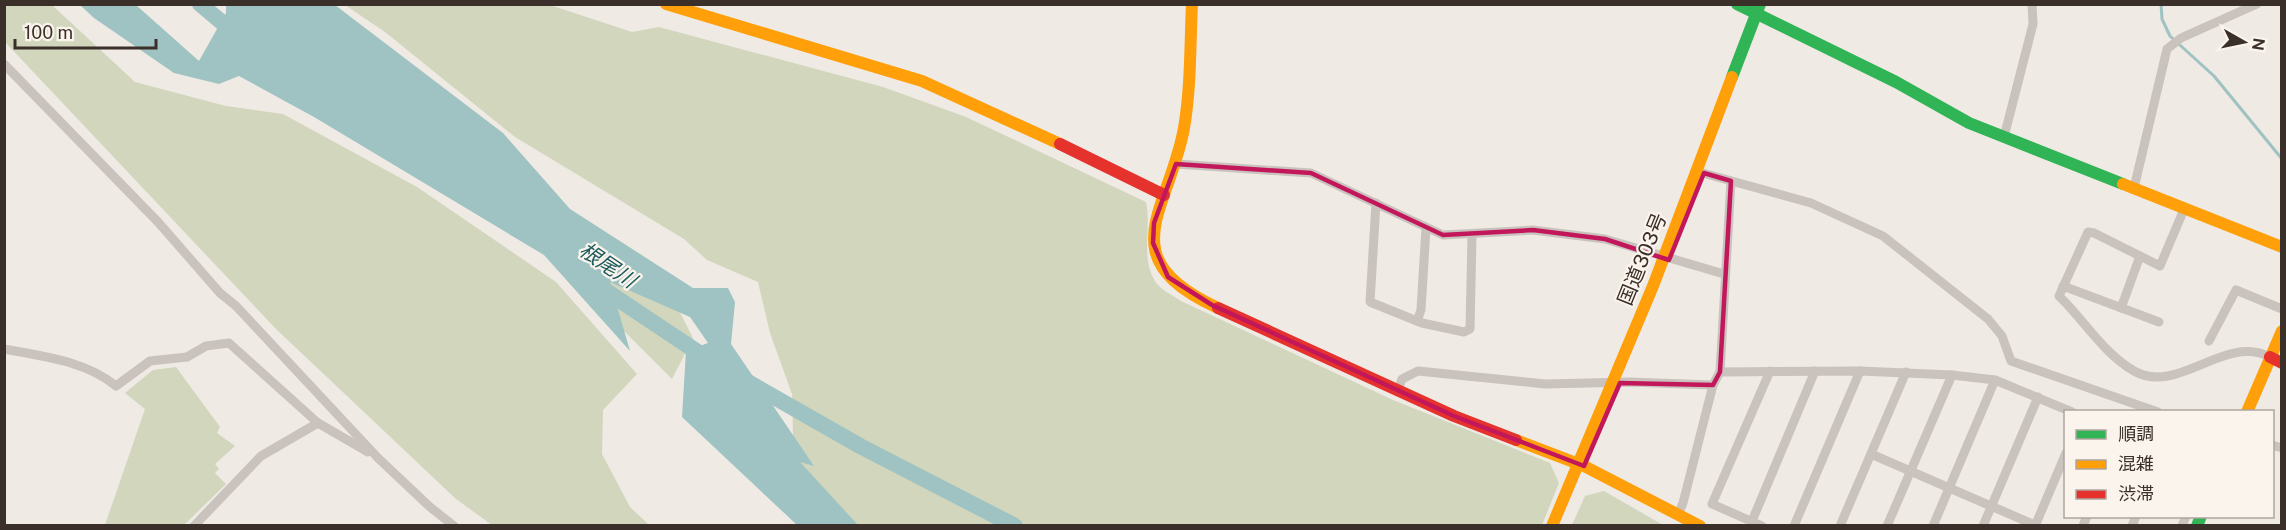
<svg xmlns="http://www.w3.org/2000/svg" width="2286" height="530" font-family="'Public Sans','Noto Sans JP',sans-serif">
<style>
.green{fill:#d1d6bd}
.water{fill:#9ec3c2}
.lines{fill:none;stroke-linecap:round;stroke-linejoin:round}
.stream{stroke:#9ec3c2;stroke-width:3}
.river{stroke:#9ec3c2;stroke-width:16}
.street{stroke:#c9c2bd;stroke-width:9}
.fast{stroke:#30b455;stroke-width:12}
.slow{stroke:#ff9f0a;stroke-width:12}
.jam{stroke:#e5322d;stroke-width:12}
.marked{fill:none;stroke:#c2185b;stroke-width:4.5;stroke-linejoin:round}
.labels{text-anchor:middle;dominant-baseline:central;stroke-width:4.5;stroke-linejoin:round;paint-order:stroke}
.street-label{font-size:20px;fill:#3b2f2a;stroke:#fbf4ec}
.water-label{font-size:21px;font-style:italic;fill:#1c5b5f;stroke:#fbf4ec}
</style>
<rect width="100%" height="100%" fill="#efeae4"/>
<g class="green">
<path d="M5,4L52,5L135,82L226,106L283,114L417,187L556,282L637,374L603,410L602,454L630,507L649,525H492L456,499L275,328L5,42Z"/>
<path d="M345,5H550L632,32L659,27L883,87L966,117L1146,202C1152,228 1140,256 1155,281C1159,289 1174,296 1181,301L1393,400L1550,463L1559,483L1542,525H823L794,479L792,394L770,333L758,282L707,260L684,239L515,137L385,32Z"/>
<path d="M574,240L661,275L693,338L672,379L587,294Z"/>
<path d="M176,367L220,427L217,433L235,446L215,464L219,469L215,473L226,484L184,525H105L145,409L125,393L153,370Z"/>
<path d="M1604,491L1663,525H1572L1585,496Z"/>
</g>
<path class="water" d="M80,5H136L199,61L226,13V5H335L503,133L570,209L693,288H728L735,302L731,344L814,466L800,462L858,525H797L682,417L686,351L708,343L690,317L610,282L630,351L544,255L314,117L239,76L219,84L174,73L94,18Z"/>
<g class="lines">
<path class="stream" d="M2161,4L2162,19L2170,36L2214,76L2282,159"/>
<g class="river">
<path d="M200,4L238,36"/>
<path d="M597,285L711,361"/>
<path d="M746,381L860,446L1015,526"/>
</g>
<g class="street">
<path d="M4,64L158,222L220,293L236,306L378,458L430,507L454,526"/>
<path d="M2004,137L2033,24L2032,4"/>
<path d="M1176,164L1311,173L1443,235L1533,230L1605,239L1724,274"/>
<path d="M1699,172L1811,203L1883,236L1988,319L2002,336L2011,361L2158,412"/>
<path d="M2134,188L2167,49L2181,38L2257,4"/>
<path d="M1376,203L1370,302L1422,323L1464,332L1470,329L1472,236"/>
<path d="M2185,207L2160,266L2094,233L2088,232L2059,296C2084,320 2103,353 2134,371C2178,396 2225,333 2270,357"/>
<path d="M2063,286L2159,322"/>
<path d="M2121,308L2140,256"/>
<path d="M1417,321L1421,310L1426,228"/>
<path d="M2209,341L2236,290L2282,309"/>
<path d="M4,349C42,356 86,361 116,386L150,361L187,357L206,346L229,343L318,423L368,452"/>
<path d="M1720,372L1731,181"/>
<path d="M1398,390L1402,379L1418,371L1545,384L1629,382L1713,385"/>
<path d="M2272,445L2282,448"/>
<path d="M1871,454L2037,526"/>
<path d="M1678,515L1683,503L1713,385L1720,372L1860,371L1952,375L1995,380L2072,412"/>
<path d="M1752,521L1815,371"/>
<path d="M194,526L261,456L318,423"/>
<path d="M1762,526L1712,504L1770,371"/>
<path d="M1794,526L1860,371"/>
<path d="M1840,526L1906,372"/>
<path d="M1887,526L1952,375"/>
<path d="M1933,526L1995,380"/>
<path d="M1983,526L2038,397"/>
<path d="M2035,526L2066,453"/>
<path d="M2083,526L2087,516"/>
<path d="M2132,526L2136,516"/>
<path d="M2182,526L2186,516"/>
</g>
<g class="fast">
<path d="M1737,4L1896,82L1969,123L2123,184"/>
<path d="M1732,77L1760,4"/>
<path d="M2197,526L2201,516"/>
</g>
<g class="slow">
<path d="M666,4L922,81L1060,144"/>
<path d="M1192,4C1190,45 1191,87 1184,128C1169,211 1109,258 1218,308"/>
<path d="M2123,184L2282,247"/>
<path d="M2247,412L2282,331"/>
<path d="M1516,440L1584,466L1700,526"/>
<path d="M1552,526L1653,286L1732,77"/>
</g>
<g class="jam">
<path d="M1060,144L1164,195"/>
<path d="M1218,308L1454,416L1516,440"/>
<path d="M2270,357L2282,363"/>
</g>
</g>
<path class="marked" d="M1176,164L1311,173L1443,235L1533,230L1605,239L1669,260L1704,173L1731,181L1720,372L1713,385L1620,383L1584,466L1454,416L1212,305L1168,277L1153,243L1154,223Z"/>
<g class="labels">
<g class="street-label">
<text transform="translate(1642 259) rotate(-68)">国道303号</text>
</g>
<g class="water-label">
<text transform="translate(608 265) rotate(34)">根尾川</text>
</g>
</g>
<rect width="2286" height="530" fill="none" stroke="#3b2f2a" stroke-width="12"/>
<rect x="2064" y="410" width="210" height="108" fill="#fbf4ec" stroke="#aea59e" stroke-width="1.5"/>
<rect x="2076" y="430" width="30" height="9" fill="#30b455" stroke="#aea59e" stroke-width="1.5"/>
<text x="2118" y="440" font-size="18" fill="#3b2f2a">順調</text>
<rect x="2076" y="460" width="30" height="9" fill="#ff9f0a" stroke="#aea59e" stroke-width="1.5"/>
<text x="2118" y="470" font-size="18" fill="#3b2f2a">混雑</text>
<rect x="2076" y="490" width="30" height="9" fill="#e5322d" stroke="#aea59e" stroke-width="1.5"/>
<text x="2118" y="500" font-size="18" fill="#3b2f2a">渋滞</text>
<g transform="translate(2244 42) rotate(99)" stroke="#fbf4ec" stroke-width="4.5" paint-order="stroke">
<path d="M0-4.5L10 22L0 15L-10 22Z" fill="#3b2f2a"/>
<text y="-9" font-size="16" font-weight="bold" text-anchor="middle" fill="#3b2f2a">N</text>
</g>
<path d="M15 39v9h141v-9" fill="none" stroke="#3b2f2a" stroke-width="3"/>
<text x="24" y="39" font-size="18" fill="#3b2f2a" stroke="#fbf4ec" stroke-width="4.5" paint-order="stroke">100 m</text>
</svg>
